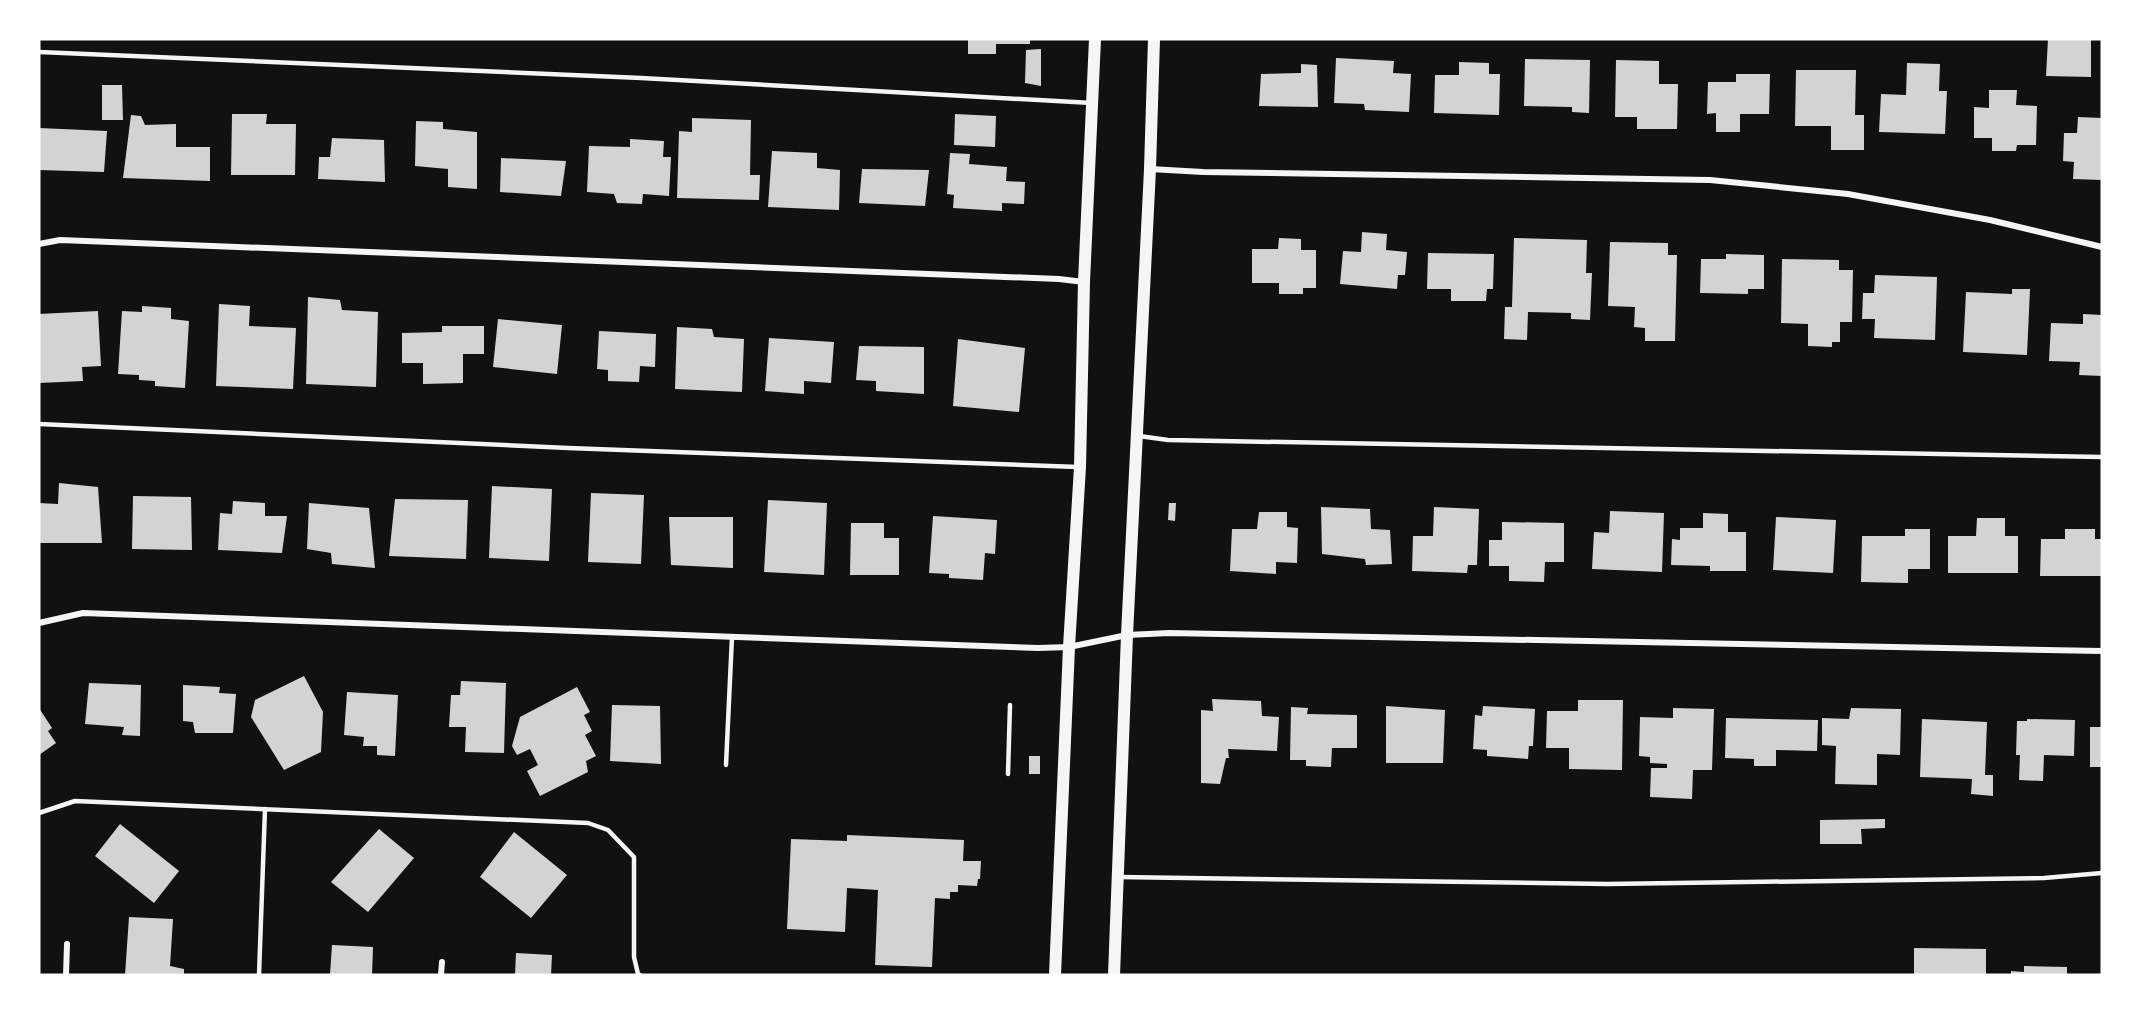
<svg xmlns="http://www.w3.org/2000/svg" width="2141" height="1014" font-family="Poppins,sans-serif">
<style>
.building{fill:#d3d3d3}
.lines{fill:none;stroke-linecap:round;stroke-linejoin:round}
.service{stroke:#f5f5f5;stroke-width:4.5}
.minor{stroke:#f5f5f5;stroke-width:6}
.secondary{stroke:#f5f5f5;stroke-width:12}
</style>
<rect width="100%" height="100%" fill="#111"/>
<g class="building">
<path d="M968,39H1030V44H996V54H968Z"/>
<path d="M2048,39H2091V77L2046,76Z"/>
<path d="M1041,49V86L1025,83L1026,50Z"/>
<path d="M1336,58L1394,61L1393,73L1411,74L1409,112L1365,110L1364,104L1334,103Z"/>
<path d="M1525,59L1590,60L1589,113L1572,112V107L1524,106Z"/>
<path d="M1616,60L1659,61V84H1678L1677,129H1637V117H1615Z"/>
<path d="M1459,62L1489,63V74H1500L1499,115L1434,113L1435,75H1459Z"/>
<path d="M1907,63L1940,64L1939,91H1947L1945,134L1879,132L1881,94L1906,95Z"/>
<path d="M1301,64L1317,65L1318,107L1259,106L1261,74L1301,73Z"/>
<path d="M1796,70H1856L1855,115H1864V150H1831V126H1795Z"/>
<path d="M1736,74H1770L1769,114H1740V132H1716V113L1707,114L1708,82H1736Z"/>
<path d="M102,85H122L123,120H102Z"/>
<path d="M1989,90H2017L2016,105L2037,106L2036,145H2017L2016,151H1992V138H1974V107L1989,108Z"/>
<path d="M232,114H267L266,124H296L295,175H231Z"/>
<path d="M955,114L996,116L995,147L954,145Z"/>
<path d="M131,115L141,116L145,125L176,124V147H210V181L123,178Z"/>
<path d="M2078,117L2102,118V180L2073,179L2074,162L2063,161L2064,133H2077Z"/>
<path d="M692,118L751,120L750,175H760L759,200L677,198L679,131L692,132Z"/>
<path d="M416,121L443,122V129L477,132V189L448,187V169L415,166Z"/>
<path d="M39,128L107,131L104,172L39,170Z"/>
<path d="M332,138L384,140L385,182L318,179L319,157H330Z"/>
<path d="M630,139L664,141L663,157H671L669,196L643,194L642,204L617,203L614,194L587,192L589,146L630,147Z"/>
<path d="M772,151L817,153V168L840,170L839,210L768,207Z"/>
<path d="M950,153L970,154L969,164L1007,167L1006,181L1025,182L1024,204L1002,203V211L953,208L954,195L947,194Z"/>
<path d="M501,158L566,161L561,196L500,192Z"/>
<path d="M862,169L929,170L925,206L859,203Z"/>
<path d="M1362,232L1387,234L1386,250L1407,252L1405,275H1398L1397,289L1340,284L1343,251L1361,252Z"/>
<path d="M1279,238L1301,239V250H1316V288H1303V294H1279V283H1252V249H1278Z"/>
<path d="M1514,238L1587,240L1586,273H1592L1590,320L1571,319V313L1528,312L1527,340L1504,339L1505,307H1512Z"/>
<path d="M1610,242L1668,243V255H1677L1675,341H1645V328L1634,327L1635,307L1608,306Z"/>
<path d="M1428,253L1494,254L1493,289H1487L1486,301H1451V289H1427Z"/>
<path d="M1726,254L1764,255V289H1748V294L1700,293L1701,259H1726Z"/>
<path d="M1782,259L1839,260V270H1853L1852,322H1840V342H1832V347L1808,346V324L1781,323Z"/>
<path d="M1875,275L1937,277L1935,340L1874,338L1875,319H1862L1863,293H1874Z"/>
<path d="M2012,289H2030L2027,355L1963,352L1966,292L2012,294Z"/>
<path d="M308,297L340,300L342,310L378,312L376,387L306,384Z"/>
<path d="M219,304L250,306L249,326L296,328L293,389L216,386Z"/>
<path d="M142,306L171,308V319L189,321L185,388L155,386V381L139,380V375L118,374L122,311L142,312Z"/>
<path d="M98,311L101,366L82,367L83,381L39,383V314Z"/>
<path d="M2083,314L2102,315V376L2079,375L2080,362L2049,361L2051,323L2083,324Z"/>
<path d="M498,319L562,325L557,374L493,367Z"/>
<path d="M442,326H484V354H463V383L423,384V363H402V333L442,332Z"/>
<path d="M677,327L712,329L714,337L744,339L742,392L675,389Z"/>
<path d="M599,331L656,334L655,367L640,366L639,382L608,381V370L597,369Z"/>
<path d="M769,338L834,342L831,383L804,381V394L765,391Z"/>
<path d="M958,339L1025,348L1019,412L953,406Z"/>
<path d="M859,346L924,347V394L876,391V381L856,380Z"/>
<path d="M59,483L98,487L102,543H39V503L58,504Z"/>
<path d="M492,486L552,489L549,561L489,558Z"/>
<path d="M591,493L644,495L641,564L588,562Z"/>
<path d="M133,496L191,497L192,550L132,549Z"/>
<path d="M395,499L468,500L466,559L389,556Z"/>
<path d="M768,500L827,503L824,575L764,572Z"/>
<path d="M233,501L265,503V516H287L282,553L218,550L220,513L232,514Z"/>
<path d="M309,503L369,508L375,568L332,564L331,553L307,549Z"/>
<path d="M1169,503H1176L1175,521L1168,520Z"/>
<path d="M1321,507L1370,509L1371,529L1390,530L1392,564L1366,565L1365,559L1322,554Z"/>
<path d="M1434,507L1479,509L1477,565H1468L1467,573L1412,571L1413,536H1433Z"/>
<path d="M1610,511L1664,513L1662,572L1592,569L1594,532L1609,533Z"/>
<path d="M1259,512H1287V527L1298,528L1297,563L1276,562V574L1230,571L1232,529H1257Z"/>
<path d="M1703,513L1728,514V532H1746V571H1710V566L1671,565L1672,539L1680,540V528H1703Z"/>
<path d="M933,516L997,520L995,554L985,553L983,580L949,578V574L929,573Z"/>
<path d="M669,517H733V568L671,565Z"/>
<path d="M1776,517L1836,520L1833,573L1773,570Z"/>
<path d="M1977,518H2005V536H2018V573H1948V536H1976Z"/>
<path d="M1502,522L1564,523V562H1545L1544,582L1509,581V566H1489V540H1502Z"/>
<path d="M851,523H884V538H899V575H850Z"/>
<path d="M1905,529H1930V569H1908V583L1861,582L1862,536H1905Z"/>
<path d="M2065,529H2095V539H2102V576H2040L2041,539H2065Z"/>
<path d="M304,676L323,712L321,752L284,770L251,717L255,700Z"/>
<path d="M461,681L506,683L504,753L465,752L466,727H449L451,695H460Z"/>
<path d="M89,683L141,685L140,736L122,735L124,727L85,724Z"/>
<path d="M183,685L220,687L219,693L236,694L233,733H195L193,722L183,721Z"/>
<path d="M577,687L590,712L584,715L592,731L585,735L596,756L586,761L588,772L540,796L527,771L538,765L530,749L517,755L512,746L520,717Z"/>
<path d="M347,692L398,695L395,756L377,755V746H363L364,737L344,735Z"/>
<path d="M1212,699L1261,701L1262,716L1279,717L1277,751L1228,749L1229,758H1226L1220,784L1201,783V710L1213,711Z"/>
<path d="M1578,700H1623L1622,770L1569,769V748H1546L1547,711H1578Z"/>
<path d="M612,705L660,706L661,764L610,761Z"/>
<path d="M1386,706L1445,710L1443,763H1386Z"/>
<path d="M1483,706L1535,709L1533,746H1529L1528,759L1487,756V750L1473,749L1475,715L1482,716Z"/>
<path d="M1291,707L1308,708L1307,714L1357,715V748H1332L1331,767L1306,766V760H1290Z"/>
<path d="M39,708L52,728L48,731L56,743L39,755Z"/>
<path d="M1673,708L1714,709L1712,770H1693L1692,799L1650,797L1651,768H1667V764L1650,763V757L1639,756L1640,717L1673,718Z"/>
<path d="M1851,708L1901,709L1900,755L1877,754V785L1835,784L1836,746L1822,745V718L1849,719Z"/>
<path d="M1726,718L1818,720L1817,751L1776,750V766H1754V759L1725,758Z"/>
<path d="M1922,719L1987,722L1985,775H1993V796L1971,794L1972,779L1920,777Z"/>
<path d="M2027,719L2075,720L2074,756L2044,755L2043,781L2019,780L2020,755H2016L2017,721H2027Z"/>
<rect x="2090" y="727" width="12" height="40"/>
<rect x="1029" y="756" width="11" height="18"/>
<path d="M1885,819V828L1861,829L1862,844H1820V820Z"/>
<path d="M120,824L179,871L154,903L95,856Z"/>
<path d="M379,829L414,858L368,912L331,882Z"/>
<path d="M514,832L567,875L531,918L480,877Z"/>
<path d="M847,835L964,840L963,861H981L980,879H978L977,886L958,885V892H950V899L935,898L932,967L875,965L878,890L847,888L845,932L787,929L791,839L847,841Z"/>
<path d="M129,917L173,919L170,966L184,969V975H125Z"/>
<path d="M332,945L373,947L372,975H330Z"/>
<path d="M1914,948L1986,949V975H1914Z"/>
<path d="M516,953L552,955L551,975H515Z"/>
<path d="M2024,966L2067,967V975H2011V971L2024,972Z"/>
</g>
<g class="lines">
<g class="service">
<path d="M39,52L641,78L1092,103"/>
<path d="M39,424L568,448L1078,467"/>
<path d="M1139,436L1168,440L2102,457"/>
<path d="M726,765L732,637"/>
<path d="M1008,774L1010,705"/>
<path d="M39,813L75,801L588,823L608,830L634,857V957L638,974L640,975"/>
<path d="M1119,877L1607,884L2044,878L2102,873"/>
<path d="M259,975L265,809"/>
</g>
<g class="minor">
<path d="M1150,169L1203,172L1710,180L1848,194L1990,220L2102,247"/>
<path d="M39,244L60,240L1059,279L1084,282"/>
<path d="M39,623L83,613L1038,648L1069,647L1127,635L1169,633L2102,651"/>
<path d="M66,975L67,944"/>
<path d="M441,975L442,962"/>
</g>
<g class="secondary">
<path d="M1055,975L1069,647L1080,467L1084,282L1095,39"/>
<path d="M1114,975L1127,635L1150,169L1154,39"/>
</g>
</g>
<rect width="2141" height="1014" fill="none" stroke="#ffffff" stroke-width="81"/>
</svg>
